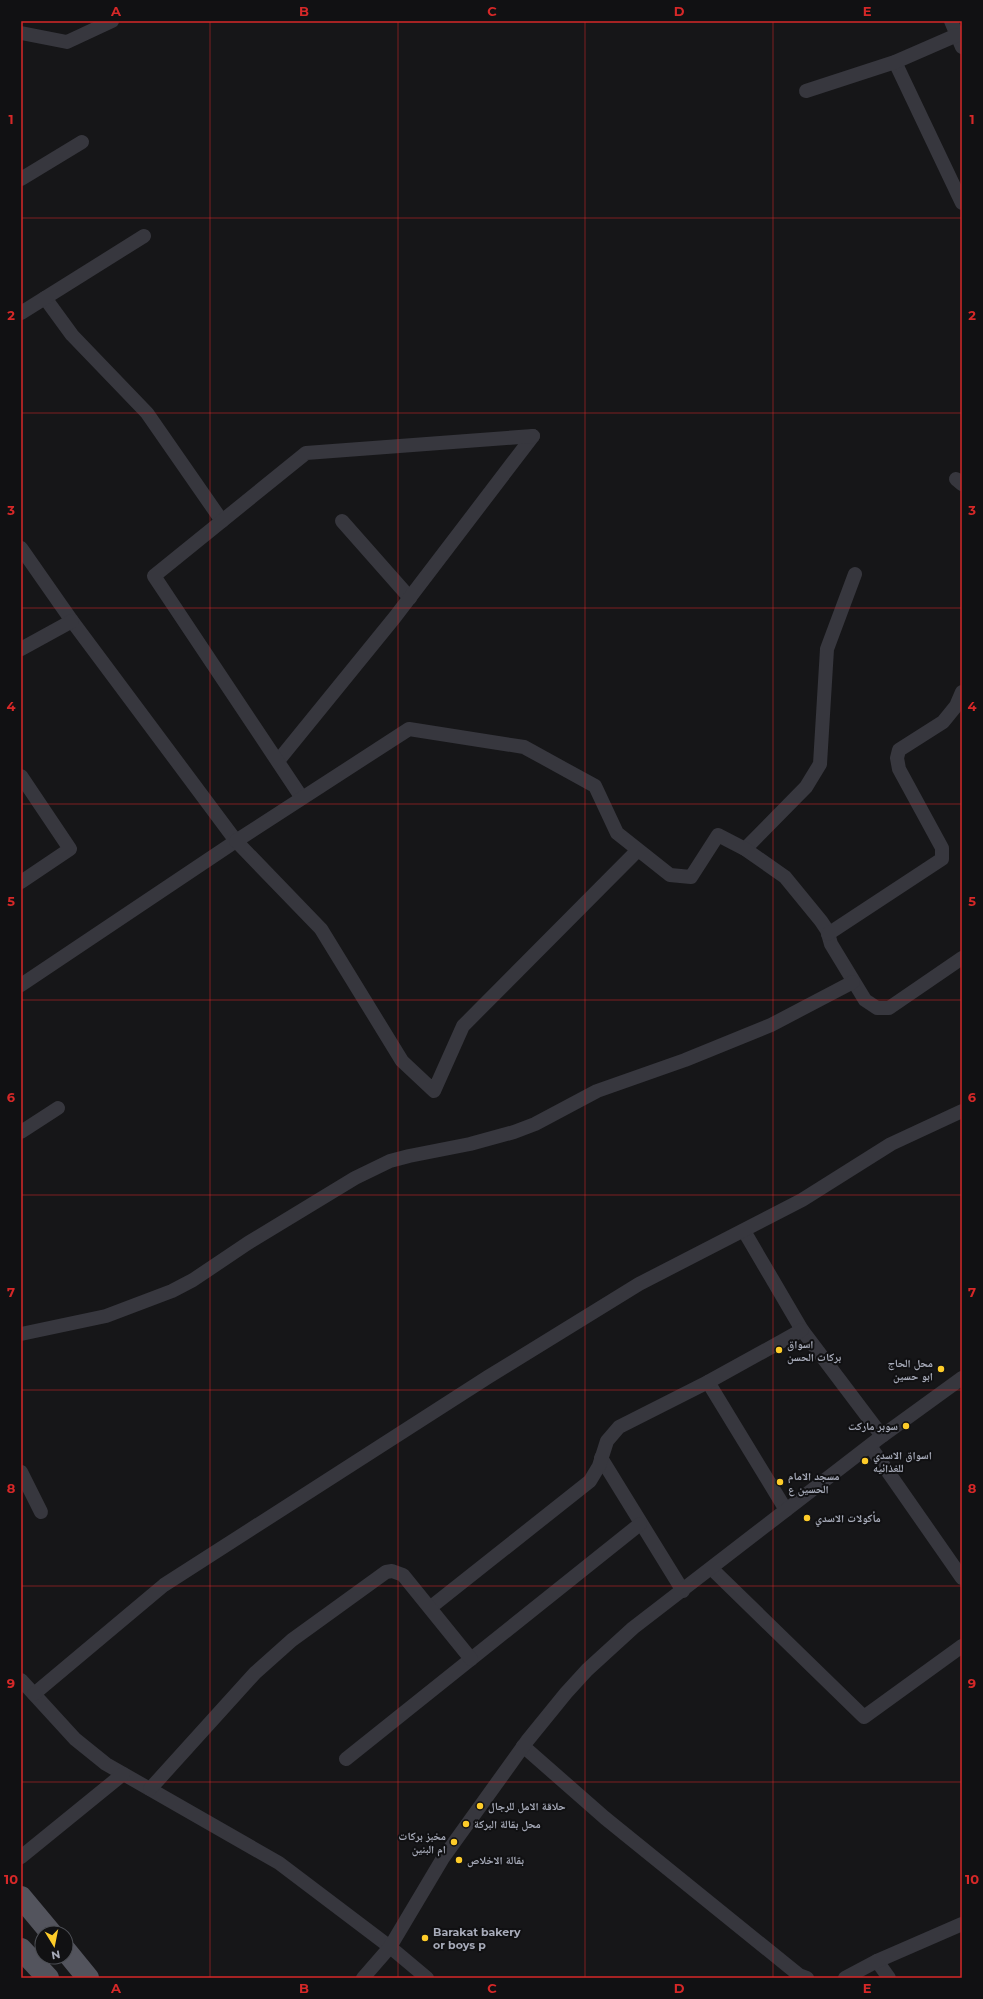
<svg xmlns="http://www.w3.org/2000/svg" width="983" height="1999" font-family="Montserrat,'Noto Naskh Arabic',sans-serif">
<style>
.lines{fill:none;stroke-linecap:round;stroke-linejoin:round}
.minor{stroke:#37373e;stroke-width:14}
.primary{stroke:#53545d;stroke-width:22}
.grid{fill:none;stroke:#d62828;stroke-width:1;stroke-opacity:0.55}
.poi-dot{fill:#fecc29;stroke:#111113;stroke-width:1.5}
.labels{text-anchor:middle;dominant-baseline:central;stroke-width:4;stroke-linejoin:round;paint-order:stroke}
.poi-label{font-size:11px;font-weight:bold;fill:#a7abb9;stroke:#111113;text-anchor:start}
.neatline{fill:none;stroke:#d62828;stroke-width:1.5}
.grid-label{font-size:13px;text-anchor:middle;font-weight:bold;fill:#d62828}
</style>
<rect width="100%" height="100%" fill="#161618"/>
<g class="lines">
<g class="minor">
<path d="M951,21L962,47"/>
<path d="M21,33L67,42L112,21"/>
<path d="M895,62L962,203"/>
<path d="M806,91L895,62L957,35"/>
<path d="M21,179L82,142"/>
<path d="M45,298L72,335L147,413L222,521"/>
<path d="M21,313L144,236"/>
<path d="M956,479L962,484"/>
<path d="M342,521L410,598"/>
<path d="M21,548L72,621L236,841L21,985"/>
<path d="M21,649L72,621"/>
<path d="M278,761L395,617L533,436"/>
<path d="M21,776L70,849L21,882"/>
<path d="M302,798L154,576L306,453L533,436"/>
<path d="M745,849L806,787L820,764L827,649L855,574"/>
<path d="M638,850L463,1026L434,1091L402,1061L321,929L236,841L409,729L524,747L595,786L617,833L670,875L691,877L718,835L745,849L785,877L821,921L827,930L831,944L865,1000L877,1008H889L962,958"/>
<path d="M828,934L942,859V848L899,769L897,758L899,750L943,722L956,706L962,692"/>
<path d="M21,1132L58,1108"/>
<path d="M744,1231L802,1330L882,1436"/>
<path d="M21,1334L106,1316L172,1291L193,1280L248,1243L355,1178L390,1161L409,1156L470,1144L514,1132L535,1124L597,1091L685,1060L771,1025L853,982"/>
<path d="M708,1382L786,1510"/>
<path d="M870,1446L962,1578"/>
<path d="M601,1458L683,1591"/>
<path d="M21,1472L41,1512"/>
<path d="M712,1569L864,1717L962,1646"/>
<path d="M431,1607L590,1481L599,1466L607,1441L619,1427L708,1382L802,1330"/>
<path d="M21,1680L75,1739L106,1764L279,1863L390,1947L427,1978"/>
<path d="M34,1694L164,1585L488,1377L639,1284L802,1200L891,1144L962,1111"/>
<path d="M523,1746L605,1818L799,1975L807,1978"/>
<path d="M346,1759L640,1524"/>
<path d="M150,1789L255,1673L292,1640L386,1572L392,1571L403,1575L471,1659"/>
<path d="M21,1857L123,1774"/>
<path d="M877,1961L889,1978"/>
<path d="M363,1978L390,1947L443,1858L527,1741L566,1693L587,1670L633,1628L882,1436L962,1378"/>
<path d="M845,1978L877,1961L962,1924"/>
</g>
<g class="primary">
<path d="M21,1897L51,1933"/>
<path d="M21,1949L48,1978"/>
<path d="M66,1951L88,1978"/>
</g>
</g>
<path class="grid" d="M210,21V1978M398,21V1978M585,21V1978M773,21V1978M21,218H962M21,413H962M21,608H962M21,804H962M21,1000H962M21,1195H962M21,1390H962M21,1586H962M21,1782H962"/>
<g class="poi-dot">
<circle cx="779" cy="1350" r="4"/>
<circle cx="941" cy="1369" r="4"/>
<circle cx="906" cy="1426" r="4"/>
<circle cx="865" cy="1461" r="4"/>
<circle cx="780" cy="1482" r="4"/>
<circle cx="807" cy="1518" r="4"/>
<circle cx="480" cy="1806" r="4"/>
<circle cx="466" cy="1824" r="4"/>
<circle cx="454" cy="1842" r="4"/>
<circle cx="459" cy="1860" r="4"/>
<circle cx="425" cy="1938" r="4"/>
</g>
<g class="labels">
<g class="poi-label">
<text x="787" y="1344">اسواق<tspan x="787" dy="13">بركات الحسن</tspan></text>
<text x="933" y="1363" text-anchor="end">محل الحاج<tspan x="933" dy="13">ابو حسين</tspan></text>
<text x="898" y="1426" text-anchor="end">سوبر ماركت</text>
<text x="873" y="1455">اسواق الاسدي<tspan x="873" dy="13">للغذائيه</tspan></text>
<text x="788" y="1476">مسجد الامام<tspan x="788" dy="13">الحسين ع</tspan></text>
<text x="815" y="1518">مأكولات الاسدي</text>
<text x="488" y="1806">حلاقة الامل للرجال</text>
<text x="474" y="1824">محل بقالة البركة</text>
<text x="446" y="1836" text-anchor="end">مخبز بركات<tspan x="446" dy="13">ام البنين</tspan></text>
<text x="467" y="1860">بقالة الاخلاص</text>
<text x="433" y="1932">Barakat bakery<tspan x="433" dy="13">or boys p</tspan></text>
</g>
</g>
<rect width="983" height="1999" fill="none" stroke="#111113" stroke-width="44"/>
<g transform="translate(54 1945) rotate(170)"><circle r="19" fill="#111113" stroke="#4d4f55"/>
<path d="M0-3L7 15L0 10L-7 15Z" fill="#fecc29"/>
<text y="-6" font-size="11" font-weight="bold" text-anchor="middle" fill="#a7abb9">N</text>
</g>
<rect x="22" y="22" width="939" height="1955" class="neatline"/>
<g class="grid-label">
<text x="116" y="16">A</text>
<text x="304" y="16">B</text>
<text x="492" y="16">C</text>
<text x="679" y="16">D</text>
<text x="867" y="16">E</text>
<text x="11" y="124">1</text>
<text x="972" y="124">1</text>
<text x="11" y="320">2</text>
<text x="972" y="320">2</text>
<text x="11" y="515">3</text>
<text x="972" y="515">3</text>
<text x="11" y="711">4</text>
<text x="972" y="711">4</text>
<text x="11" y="906">5</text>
<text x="972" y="906">5</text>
<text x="11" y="1102">6</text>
<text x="972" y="1102">6</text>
<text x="11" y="1297">7</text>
<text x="972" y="1297">7</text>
<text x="11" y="1493">8</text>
<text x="972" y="1493">8</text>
<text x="11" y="1688">9</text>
<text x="972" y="1688">9</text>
<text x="11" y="1884">10</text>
<text x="972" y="1884">10</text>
<text x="116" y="1993">A</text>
<text x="304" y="1993">B</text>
<text x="492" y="1993">C</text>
<text x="679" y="1993">D</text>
<text x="867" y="1993">E</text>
</g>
</svg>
